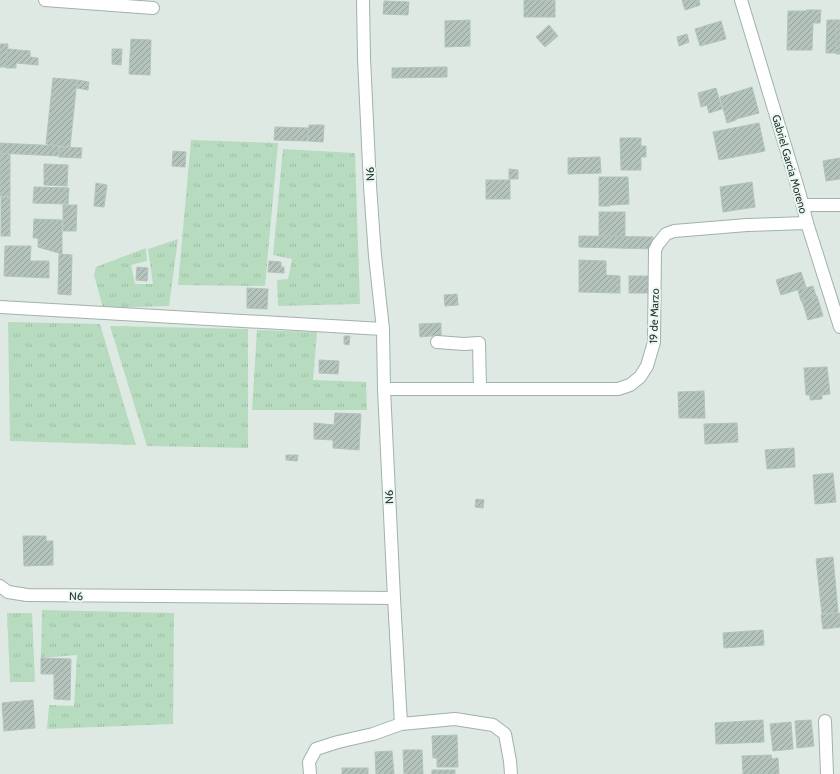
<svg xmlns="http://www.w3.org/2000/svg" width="840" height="774" font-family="Cabin,sans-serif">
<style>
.grass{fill:url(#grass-tufts)}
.building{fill:url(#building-hatch);stroke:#b1c3bb}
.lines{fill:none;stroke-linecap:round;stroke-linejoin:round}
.minor-casing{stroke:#a1b1ab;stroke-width:14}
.tertiary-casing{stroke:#a1b1ab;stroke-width:14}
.minor{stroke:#fff;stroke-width:12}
.tertiary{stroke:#fff;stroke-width:12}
.labels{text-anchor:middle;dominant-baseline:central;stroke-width:4;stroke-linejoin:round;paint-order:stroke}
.street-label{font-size:11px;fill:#203931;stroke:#eef6f2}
</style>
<defs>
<pattern id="grass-tufts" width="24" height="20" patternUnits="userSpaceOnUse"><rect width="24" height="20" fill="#b7dbbf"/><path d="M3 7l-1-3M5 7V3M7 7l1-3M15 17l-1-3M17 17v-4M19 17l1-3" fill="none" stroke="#9dbda5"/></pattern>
<pattern id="building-hatch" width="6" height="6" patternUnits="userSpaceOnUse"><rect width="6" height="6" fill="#b4c4bd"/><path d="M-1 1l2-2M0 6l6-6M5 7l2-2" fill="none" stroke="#92a09a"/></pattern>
</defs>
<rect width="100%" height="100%" fill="#dee9e4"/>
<g class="grass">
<path d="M191,140L278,143L265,286L178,285Z"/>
<path d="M283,149L355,153L360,304L278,306L277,280L288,279L292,259L273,255Z"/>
<path d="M178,239L169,306L103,308L94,275L96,267L146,248L147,261L131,265L135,284H153L148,249Z"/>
<path d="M8,322L100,324L136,445L10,441Z"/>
<path d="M110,326L248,329V448L147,446Z"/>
<path d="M257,330L317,332L313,380L366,382L367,410H252Z"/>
<path d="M42,610L174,613L173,724L47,729L49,705L74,706L77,655L41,658Z"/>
<path d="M7,613H32L35,682H10Z"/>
</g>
<g class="building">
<rect x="524" y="0" width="31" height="17"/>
<path d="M682,0H699L700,5L685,10Z"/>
<path d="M384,1L409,2L408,15L383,14Z"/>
<path d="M806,10H821L820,23H813L812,50H787L788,11H806Z"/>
<path d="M470,20V46L445,47V21Z"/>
<path d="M827,20H836V53H826Z"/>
<rect x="836" y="20" width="4" height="34"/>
<path d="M721,21L726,39L700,46L695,29Z"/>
<path d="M549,25L558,36L545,47L536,37Z"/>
<path d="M687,34L689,42L679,46L677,37Z"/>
<path d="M131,39L151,40L150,75L129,74Z"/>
<path d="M0,44H8L6,67H0Z"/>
<path d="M8,49L30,51V57L38,58V65L16,63V68H6Z"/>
<path d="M112,49H122L121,65L112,64Z"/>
<path d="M447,67V77L392,78V68Z"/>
<path d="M53,78L77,80L70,147L46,144Z"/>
<path d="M78,80L89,82L88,90L77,88Z"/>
<path d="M752,87L759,113L736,119V120L727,123L720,97Z"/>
<path d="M716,88L722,109L709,113L707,105L701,107L698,93Z"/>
<path d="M759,123L765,151L719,160L713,132Z"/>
<path d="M309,125H324L323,142L308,141Z"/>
<path d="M275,127L308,128L307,141L274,140Z"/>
<path d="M620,138H641V146H646V157H641V170H621Z"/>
<path d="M0,143L59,146L58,156L0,153Z"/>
<path d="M60,147L82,148L81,158L59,157Z"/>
<path d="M173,151L186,152L185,167L172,166Z"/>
<rect x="0" y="154" width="10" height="42"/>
<path d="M600,157L601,173L568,174V158Z"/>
<path d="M840,158V179L826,181L823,161Z"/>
<path d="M44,164L68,165L67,186L44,185Z"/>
<path d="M509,169L518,170V179H509Z"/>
<path d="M599,177H628L629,204L610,205V206H599Z"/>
<rect x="486" y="180" width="24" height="19"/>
<path d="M752,182L755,207L723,212L720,187Z"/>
<path d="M96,183L107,185L104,207L94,206Z"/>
<path d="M34,187L69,188L68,204L33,203Z"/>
<rect x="1" y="197" width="9" height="39"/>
<path d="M63,205H77L76,231H63Z"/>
<rect x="599" y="212" width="26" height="24"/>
<path d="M34,219L62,220V254L38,247V238H33Z"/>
<path d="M579,236L653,237V249L579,247Z"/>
<path d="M5,246H31L30,261H49V278L4,276Z"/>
<path d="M59,254L72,255L71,295L58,294Z"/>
<path d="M579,260L606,261V275L620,276V293L579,292Z"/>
<path d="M269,261L281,262V267H284V273L268,272Z"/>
<path d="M137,267L148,268L147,281L136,280Z"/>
<path d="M801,272L806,287L781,295L776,280Z"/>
<rect x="629" y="276" width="21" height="17"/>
<path d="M813,286L816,296L801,301L798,290Z"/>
<path d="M247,288L268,289L267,309L247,308Z"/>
<path d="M457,294L458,305L445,306L444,295Z"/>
<path d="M817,296L823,316L808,320L802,301Z"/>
<path d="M441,323V335L420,337L419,324Z"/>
<path d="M344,336H350L349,345L344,344Z"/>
<path d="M319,360L339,361L338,374L319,373Z"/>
<path d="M827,367L830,394L822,395V399L810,400V395H806L804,368Z"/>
<path d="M704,391L705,418H679L678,392Z"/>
<path d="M335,413L361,414L359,450L333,448V440L314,439V423L334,425Z"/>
<path d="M737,423L738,442L705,444L704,424Z"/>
<path d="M794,448L795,467L767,469L765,450Z"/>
<path d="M286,455H298L297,461L286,460Z"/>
<path d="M833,473L836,502L815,504L813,475Z"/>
<path d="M476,499L484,500L483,508L475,507Z"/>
<path d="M23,536H46V541H53V565L24,566Z"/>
<path d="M833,557L838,612L822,614L816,559Z"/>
<path d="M840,613V627L823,629L821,615Z"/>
<path d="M763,630L764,645L724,648L723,633Z"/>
<path d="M41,658L71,659L70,700L54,699V674H41Z"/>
<path d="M33,700L35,728L4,731L2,703Z"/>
<path d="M763,720L764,742L716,744L715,723Z"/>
<path d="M811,720L814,746L797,748L795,721Z"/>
<path d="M791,722L793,749L773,751L770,724Z"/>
<path d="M457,735L458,767H437V758H433L432,736Z"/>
<path d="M403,750H422L423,774H404Z"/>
<path d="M392,751L394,774H376L375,752Z"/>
<path d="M771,755L772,759L778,758L779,774H743L742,756Z"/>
<rect x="342" y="768" width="26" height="6"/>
<rect x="432" y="770" width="23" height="4"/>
</g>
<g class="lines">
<g class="minor-casing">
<g id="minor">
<path d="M45,0L153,8"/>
<path d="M803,205H840"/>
<path d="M0,307L383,329"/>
<path d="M437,342L464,344L479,343L480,389"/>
<path d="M384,389H618L630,385L640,377L647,366L654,342L655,250L658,244L666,234L674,231L747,225L807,223"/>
<path d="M0,586L8,592L27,595L394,598L384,389L383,329L375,256L370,186L364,58L363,0"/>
<path d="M394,598L401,724"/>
<path d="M825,721L827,774"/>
<path d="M310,774L309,762L316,749L338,742L373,734L401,724L455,719L493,725L505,734L510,761L511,774"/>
</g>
</g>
<g class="tertiary-casing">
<path id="tertiary" d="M741,0L800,195L807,223L840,327"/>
</g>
<use href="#minor" class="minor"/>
<use href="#tertiary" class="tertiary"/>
</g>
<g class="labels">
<g class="street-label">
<text transform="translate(790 164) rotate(74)">Gabriel Garcia Moreno</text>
<text transform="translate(370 174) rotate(-93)">N6</text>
<text transform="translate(654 316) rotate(-88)">19 de Marzo</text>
<text transform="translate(389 497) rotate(-93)">N6</text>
<text transform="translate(76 596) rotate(1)">N6</text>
</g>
</g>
</svg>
